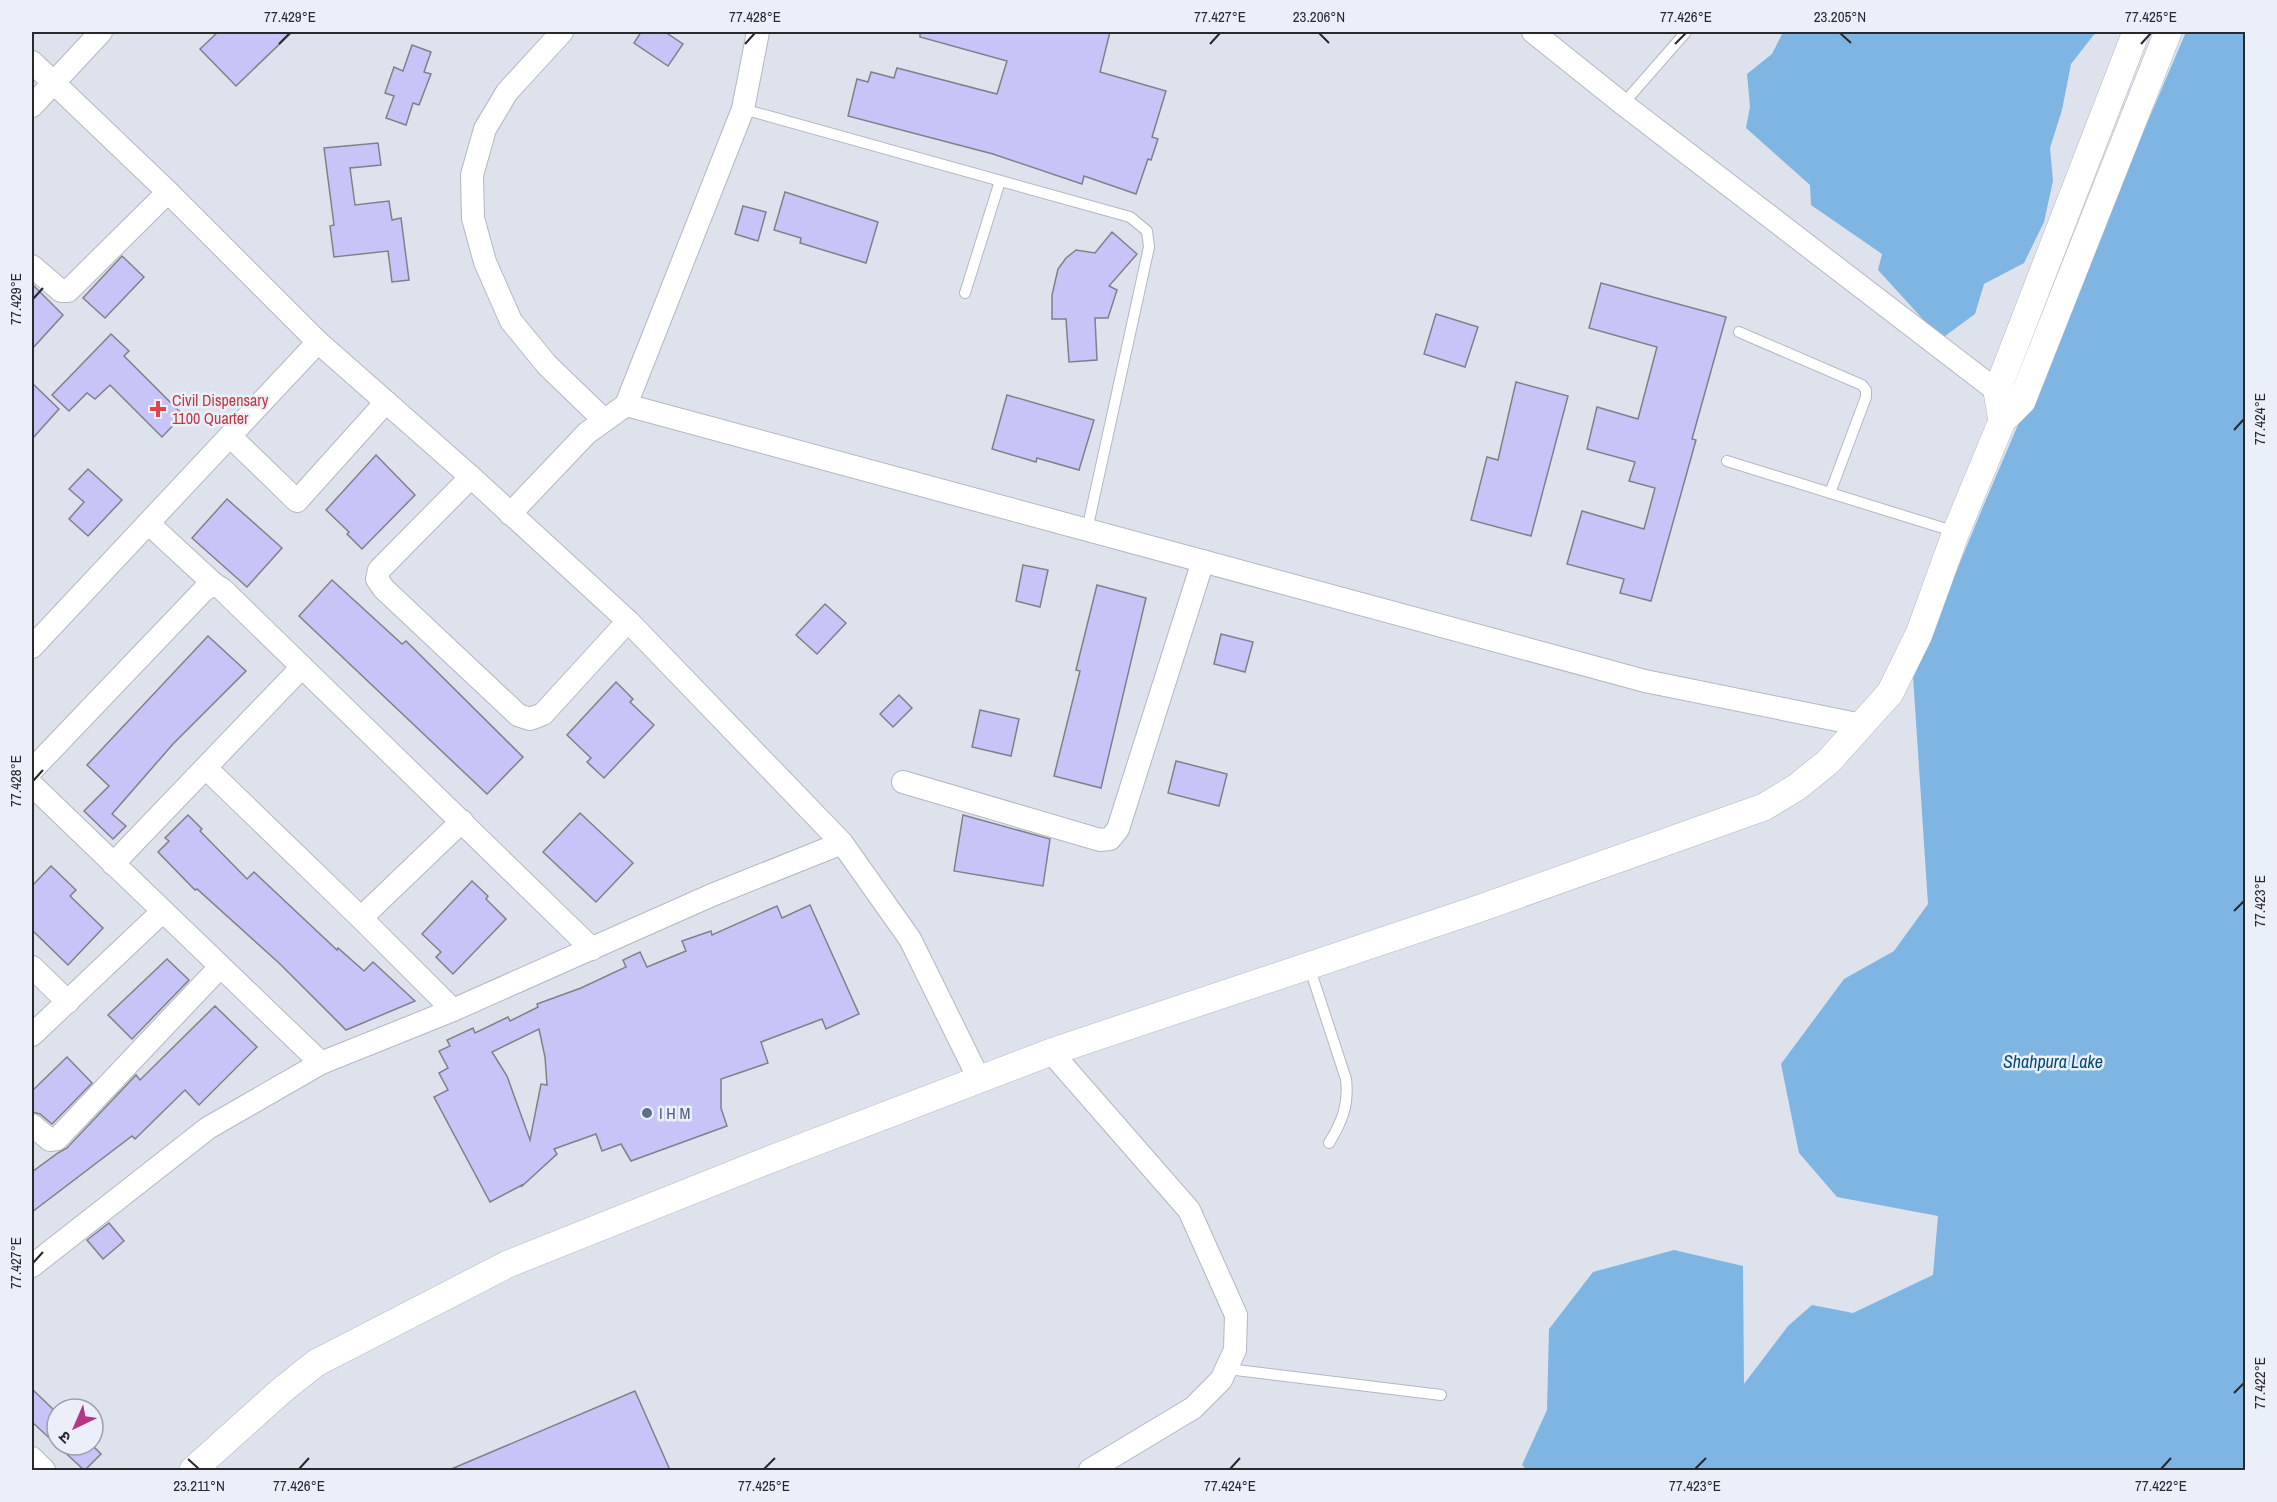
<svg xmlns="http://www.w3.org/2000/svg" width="2277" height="1502" font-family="'Archivo Narrow','Noto Sans Devanagari',sans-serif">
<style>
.water{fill:#7eb5e2}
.building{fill:#c7c5f7;stroke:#80808a;stroke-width:1.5;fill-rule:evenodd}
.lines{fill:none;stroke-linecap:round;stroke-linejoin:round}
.service-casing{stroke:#b3b7c1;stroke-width:12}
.minor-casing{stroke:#b3b7c1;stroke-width:24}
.tertiary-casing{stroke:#b3b7c1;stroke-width:28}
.service{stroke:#fff;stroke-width:10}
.minor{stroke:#fff;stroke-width:22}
.tertiary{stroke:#fff;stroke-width:27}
.ticks{fill:none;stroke:#27292d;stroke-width:2}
.health-dot{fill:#e0444e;stroke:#ebeffa;stroke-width:2}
.service-dot{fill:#5c6f8a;stroke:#ebeffa;stroke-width:2}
.labels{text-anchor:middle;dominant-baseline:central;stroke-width:5;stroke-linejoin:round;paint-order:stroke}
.health-label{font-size:16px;fill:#be3a42;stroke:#ebeffa;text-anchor:start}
.service-label{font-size:16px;fill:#4e5e75;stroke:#ebeffa;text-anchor:start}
.water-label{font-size:18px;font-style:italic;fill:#074974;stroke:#ebeffa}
.neatline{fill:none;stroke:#27292d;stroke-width:2}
.ticks-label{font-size:15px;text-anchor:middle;fill:#27292d}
</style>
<rect width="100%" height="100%" fill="#dee2ec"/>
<g class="water">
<path d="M1783,32H2096L2071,64L2062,110L2050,148L2053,181L2044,222L2024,263L1984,284L1975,314L1941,339L1878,270L1882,254L1811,205L1810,185L1746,128L1750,107L1747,74L1772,54Z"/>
<path d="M2186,32H2245V1470H1527L1522,1465L1547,1410L1549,1329L1593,1272L1674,1250L1743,1266L1744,1384L1788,1326L1812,1305L1853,1313L1933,1275L1938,1216L1837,1197L1799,1153L1781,1064L1844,979L1894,951L1928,904L1913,676L1985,502Z"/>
</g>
<g class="building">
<path d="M218,32H292L236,86L200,49Z"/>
<path d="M641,32H665L683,44L668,66L634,43Z"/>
<path d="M920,32H1110L1100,72L1166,91L1152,137L1158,139L1151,160L1148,159L1136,194L1084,176L1082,184L993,154L848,116L857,79L868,82L871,72L894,78L897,68L997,94L1007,61L920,37Z"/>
<path d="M412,45L431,52L424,72L431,74L419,105L413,103L406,125L386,118L394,96L385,93L394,67L403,71Z"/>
<path d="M378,143L381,165L350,168L355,205L389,201L392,220L401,218L409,280L392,282L388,251L334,257L330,226L334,225L324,148Z"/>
<path d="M785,192L878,222L866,263L800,243L801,238L774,230Z"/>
<path d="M743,206L766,212L758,241L735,234Z"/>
<path d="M1112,232L1137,254L1109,286L1117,290L1108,318H1095L1097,360L1069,362L1066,319H1052V295L1058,269L1066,258L1076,250L1095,253Z"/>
<path d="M122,256L144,277L105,318L83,298Z"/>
<path d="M1601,283L1726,317L1692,439L1696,440L1651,601L1620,593L1624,579L1567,564L1582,511L1644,529L1655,488L1629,481L1635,462L1587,449L1597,407L1638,419L1657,347L1589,328Z"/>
<path d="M32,284L63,315L32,349Z"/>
<path d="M1436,314L1478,327L1465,367L1424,354Z"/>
<path d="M111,334L129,351L124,356L183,415L162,437L110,385L95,399L87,393L69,411L52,395Z"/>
<path d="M1516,382L1568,396L1531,536L1471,520L1487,457L1498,460Z"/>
<path d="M32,383L59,409L32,439Z"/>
<path d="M1007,395L1094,420L1079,470L1037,458L1036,462L992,449Z"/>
<path d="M376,455L415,495L362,549L347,534L349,532L326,510Z"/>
<path d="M88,469L122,500L88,536L69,519L84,502L69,489Z"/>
<path d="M227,499L282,548L247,587L192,538Z"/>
<path d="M1023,565L1048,570L1040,607L1016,601Z"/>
<path d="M332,580L402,644L406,641L523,757L487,794L299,616Z"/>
<path d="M1097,585L1146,598L1101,788L1054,776L1080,671L1076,670Z"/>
<path d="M825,604L846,623L817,654L796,635Z"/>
<path d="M1221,634L1253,642L1245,672L1214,664Z"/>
<path d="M208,636L246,671L173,744L112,814L126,826L113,839L84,811L109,786L87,765Z"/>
<path d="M616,682L633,699L630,702L654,725L604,778L587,762L591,758L567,735Z"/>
<path d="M899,695L912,708L893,727L880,714Z"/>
<path d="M980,710L1019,719L1011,756L972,747Z"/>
<path d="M1176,761L1227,774L1219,806L1168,793Z"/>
<path d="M580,813L633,863L596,902L543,852Z"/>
<path d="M188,815L202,829L200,831L247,879L254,872L337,950L338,948L364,971L373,962L415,1001L346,1030L279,963L197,889L195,890L158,852L169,841L165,838Z"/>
<path d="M963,815L1050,839L1043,886L954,871Z"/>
<path d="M51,866L76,890L70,896L103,928L68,965L32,930V886Z"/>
<path d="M472,881L488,896L486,899L506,919L453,974L436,957L441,952L422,934Z"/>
<path d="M810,905L859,1014L826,1029L822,1019L761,1042L768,1063L721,1079V1108L727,1126L631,1161L621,1144L602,1151L596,1134L554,1149L557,1154L521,1187L522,1185L490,1202L434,1097L448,1090L439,1073L448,1068L439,1051L450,1046L447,1040L473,1028L475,1033L508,1017L510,1021L538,1007L537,1004L581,988L626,967L623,960L640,952L647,967L686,951L682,941L711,931L712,935L777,906L782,918ZM539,1029L545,1057L547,1085L541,1084L530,1140L507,1076L492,1052Z"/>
<path d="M167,959L189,980L132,1039L108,1015Z"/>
<path d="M215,1006L257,1047L199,1105L185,1090L135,1139L132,1136L32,1212V1172L58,1153L67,1148L136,1075L140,1080Z"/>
<path d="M67,1057L92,1083L52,1124L40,1114L32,1112V1091Z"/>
<path d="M109,1223L124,1241L103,1259L87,1240Z"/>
<path d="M32,1389L57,1413V1445H92L101,1454L85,1470H84L32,1422Z"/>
<path d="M635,1391L670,1470H449Z"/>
</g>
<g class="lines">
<g class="service-casing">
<g id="service">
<path d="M1623,104L1686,32"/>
<path d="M743,109L1130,217L1147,231L1149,247L1087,530"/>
<path d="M965,293L1000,181"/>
<path d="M1739,332L1862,385L1866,390V397L1830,493"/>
<path d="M1727,461L1956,532"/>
<path d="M1309,966L1346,1079C1349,1105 1342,1122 1329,1143"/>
<path d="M1228,1369L1441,1395"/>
</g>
</g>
<g class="minor-casing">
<g id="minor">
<path d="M562,32L507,92L485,129L472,175L473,218L485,262L511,321L547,365L604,420"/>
<path d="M1533,32L1623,104L1997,391L2012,397"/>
<path d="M32,62L168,192L318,342L471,477L628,621L842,843L910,939L979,1079"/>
<path d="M32,106L101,32"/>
<path d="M32,266L61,291H68L168,192"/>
<path d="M626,405L743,109L758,32"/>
<path d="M230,436L297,501L386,402"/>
<path d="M471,477L379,570L377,579L384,589L518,715L530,719L543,714L628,621"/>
<path d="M510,514L587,433L626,405L1645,681L1862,725"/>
<path d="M148,523L214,584"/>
<path d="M32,647L318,342"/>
<path d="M206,768L361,918L453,1010"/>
<path d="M32,770L204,590L214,584L222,589L592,949"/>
<path d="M903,782L1100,840L1110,839L1118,829L1203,561"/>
<path d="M32,785L321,1063"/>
<path d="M113,864L302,667"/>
<path d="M361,918L462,821"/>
<path d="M32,967L68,1002"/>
<path d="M32,1035L163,911"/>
<path d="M1051,1052L1189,1210L1236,1315L1235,1350L1221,1380L1193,1408L1090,1470"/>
<path d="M32,1125L50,1140L57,1139L220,967"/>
<path d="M32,1266L208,1128L321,1063L453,1010L712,895L842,843"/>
<path d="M32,1458L44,1470"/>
</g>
</g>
<g class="tertiary-casing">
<g id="tertiary">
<path d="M2002,421L1997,391L2136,32"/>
<path d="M193,1470L282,1390L316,1363L508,1264L766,1161L1051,1052L1475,910L1764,807L1797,787L1828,762L1890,693L1919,634L1956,532L2002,421L2022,401L2168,32"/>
</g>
</g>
<use href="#service" class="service"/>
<use href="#minor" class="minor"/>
<use href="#tertiary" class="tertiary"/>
</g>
<path class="ticks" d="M1319,33L1329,43M1840,33L1851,43M279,44L290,33M745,44L755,33M1210,44L1220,33M1675,44L1686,33M2141,44L2151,33M33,299L43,288M2234,430L2244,419M33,781L43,770M2234,911L2244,901M33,1263L43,1252M2234,1393L2244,1383M188,1459L199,1469M299,1469L309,1458M764,1469L775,1458M1230,1469L1240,1458M1695,1469L1706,1458M2161,1469L2171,1458"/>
<path class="health-dot" d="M155 400h6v6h6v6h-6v6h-6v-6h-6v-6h6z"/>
<circle class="service-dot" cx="647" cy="1113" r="6"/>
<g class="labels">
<g class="health-label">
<text x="172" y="400">Civil Dispensary<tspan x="172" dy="18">1100 Quarter</tspan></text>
</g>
<g class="service-label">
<text x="659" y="1113">I H M</text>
</g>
<g class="water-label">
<text x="2053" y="1061">Shahpura Lake</text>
</g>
</g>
<rect width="2277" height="1502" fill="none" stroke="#ebeffa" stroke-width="66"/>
<g transform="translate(75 1427) rotate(224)"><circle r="28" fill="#ebeffa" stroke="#9da0a8" stroke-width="1.5"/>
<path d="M0-4.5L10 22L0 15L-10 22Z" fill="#b53684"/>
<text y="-9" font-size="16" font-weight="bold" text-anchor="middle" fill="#27292d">उ</text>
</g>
<rect x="33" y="33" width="2211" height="1436" class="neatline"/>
<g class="ticks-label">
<text x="290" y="22">77.429°E</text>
<text x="755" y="22">77.428°E</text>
<text x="1220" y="22">77.427°E</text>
<text x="1319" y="22">23.206°N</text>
<text x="1686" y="22">77.426°E</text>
<text x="1840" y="22">23.205°N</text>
<text x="2151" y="22">77.425°E</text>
<text transform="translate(16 299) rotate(-90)" y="5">77.429°E</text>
<text transform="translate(2260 419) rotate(-90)" y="5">77.424°E</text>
<text transform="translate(16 781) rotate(-90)" y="5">77.428°E</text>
<text transform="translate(2260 901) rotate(-90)" y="5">77.423°E</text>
<text transform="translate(16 1263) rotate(-90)" y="5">77.427°E</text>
<text transform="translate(2260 1383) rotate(-90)" y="5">77.422°E</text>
<text x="199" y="1491">23.211°N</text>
<text x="299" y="1491">77.426°E</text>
<text x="764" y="1491">77.425°E</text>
<text x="1230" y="1491">77.424°E</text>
<text x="1695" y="1491">77.423°E</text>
<text x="2161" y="1491">77.422°E</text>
</g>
</svg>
